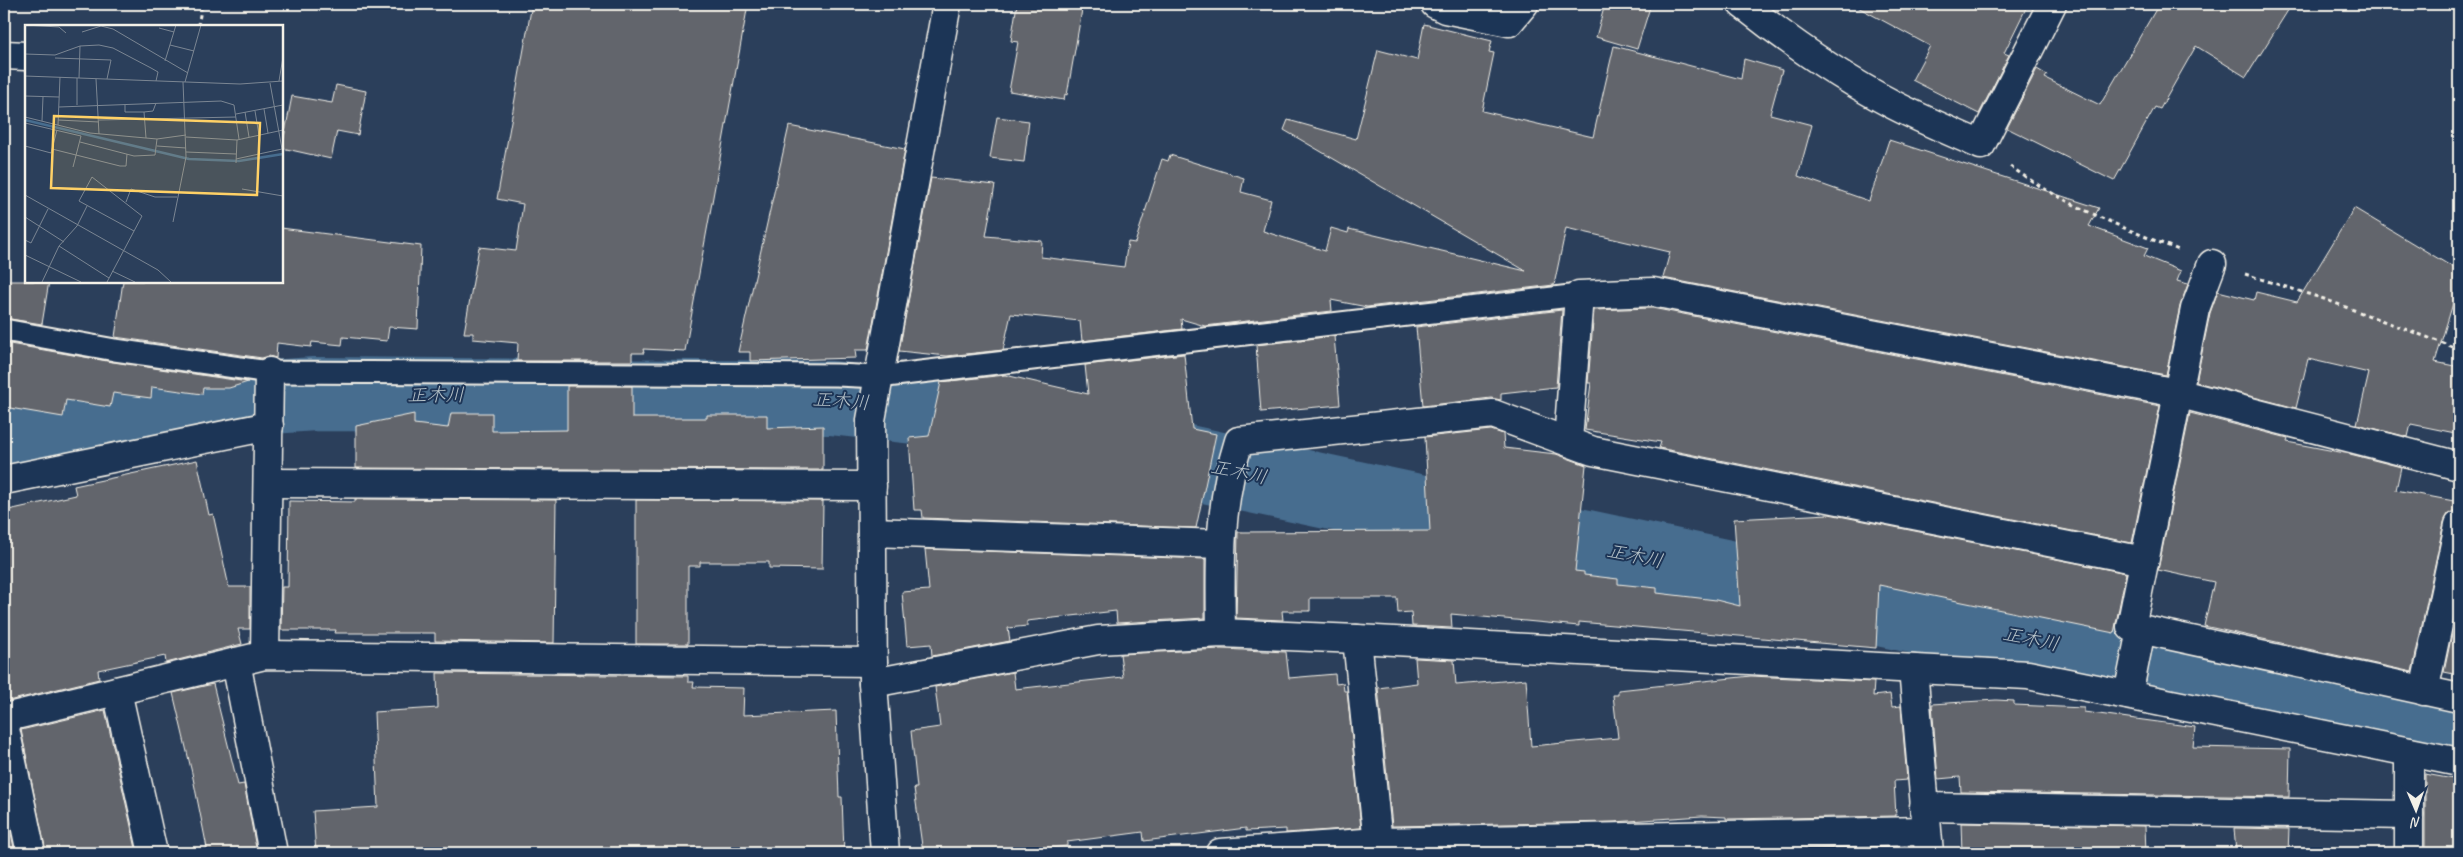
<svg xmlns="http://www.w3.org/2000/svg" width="2463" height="857" font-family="Caveat,'Klee One',sans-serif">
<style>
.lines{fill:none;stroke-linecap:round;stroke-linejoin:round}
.river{stroke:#476d8f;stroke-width:74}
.building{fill:#62656c;stroke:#f4f1e8}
.lane-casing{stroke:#f4f1e8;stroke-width:25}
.street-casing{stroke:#f4f1e8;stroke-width:31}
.path{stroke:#f4f1e8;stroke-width:3;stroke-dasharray:4 4;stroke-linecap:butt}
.lane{stroke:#1d3557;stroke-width:21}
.street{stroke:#1d3557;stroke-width:28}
.labels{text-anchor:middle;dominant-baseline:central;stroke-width:4;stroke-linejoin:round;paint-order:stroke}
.water-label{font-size:19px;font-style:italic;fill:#b7c3c9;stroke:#1d3557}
.inset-river{fill:none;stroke:#476d8f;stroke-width:2.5}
.inset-road{fill:none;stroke:#7b8693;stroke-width:1}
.view{fill:#ffd166;fill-opacity:0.15;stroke:#ffd166;stroke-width:2.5}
.inset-edge{fill:none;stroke:#f4f1e8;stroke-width:2.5}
</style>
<rect width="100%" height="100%" fill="#2b3f5b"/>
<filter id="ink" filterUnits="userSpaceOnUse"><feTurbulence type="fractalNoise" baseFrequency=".02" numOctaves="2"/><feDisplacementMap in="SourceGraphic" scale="10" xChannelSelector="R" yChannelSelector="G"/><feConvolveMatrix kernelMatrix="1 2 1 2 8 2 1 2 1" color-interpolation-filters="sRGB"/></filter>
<g filter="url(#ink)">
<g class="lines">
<path class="river" d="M4,448L228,400L314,394L831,398L942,410L1775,587L2459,730"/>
</g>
<g class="building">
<path d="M532,4H748L685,351L643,349L644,353H632V361H517L518,343L473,339V333H464L479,247L516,251L523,204L497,199Z"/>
<path d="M1017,4H1083L1067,95L1065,94L1064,100L1009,91L1018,42L1011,41Z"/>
<path d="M1605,4H1651L1637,49L1596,37Z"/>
<path d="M1852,4H2028L2004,53L2009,55L1979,114L1912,80L1930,46Z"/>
<path d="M2159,4H2292L2246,77L2196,46L2160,109L2155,107L2114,181L2007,128L2037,69L2047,75L2045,78L2100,105Z"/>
<path d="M1424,24L1492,41L1489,52L1494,53L1482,111L1593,137L1614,46L1741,79L1744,59L1782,70L1770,114L1812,125L1798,176L1869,201L1889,140L2099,208L2089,226L2148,248L2144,256L2181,271L2177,281L2188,284L2180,306L2166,375L1663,278L1670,252L1566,228L1554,285L1367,307L1331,300L1332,311L1205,326L1181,319L1182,329L1082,341L1080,321L1011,314L1003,350L947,356L899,351L931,178L995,185L986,236L1042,241L1041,257L1124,267L1128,242L1135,243L1162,159L1168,161L1170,155L1244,178L1241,192L1271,200L1263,231L1325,251L1331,228L1348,233L1349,229L1526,271L1284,130L1288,120L1356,139L1378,50L1417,60Z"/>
<path d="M336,85L366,91L358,135L337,131L331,159L282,148L292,96L332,103Z"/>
<path d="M997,117L1029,121L1024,162L990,158Z"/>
<path d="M789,126L905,149L868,350H855L856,358L750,361V352H738Z"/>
<path d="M2354,208L2459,271V284L2435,362L2459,367V414L2455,433L2411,424L2408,437L2357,424L2369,373L2308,359L2296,408L2196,382L2210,313L2218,291L2254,300L2256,292L2297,302Z"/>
<path d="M281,228L421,246L418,329L389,327L387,341L343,337L342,345L312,342L311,347L277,343L276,358L269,356L262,358L115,337L123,281H281Z"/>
<path d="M4,281H49L42,324L4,318Z"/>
<path d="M1652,308L2160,406L2132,543L1659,448L1661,442L1585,430L1591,383H1588L1594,310Z"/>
<path d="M1562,310L1556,387L1501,393V400L1491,398L1423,406L1416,327Z"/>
<path d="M1334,336L1340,405L1261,412L1256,345Z"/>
<path d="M4,343L113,362L248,382L229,388H203L202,394L152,387L151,398L113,393L110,407L66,400L63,417L4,407Z"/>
<path d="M1184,354L1192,429L1216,434L1196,528L923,518L922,510H914L909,438L929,436L941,382L1005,375L1088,394L1085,365Z"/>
<path d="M567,386H632V418H707V415H767V428L823,426V470L356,468V426L414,414V424L448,428L451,413H492V431L567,430Z"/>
<path d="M2190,413L2288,438L2287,442L2350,454L2401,467L2396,490L2459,502V510L2448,514L2444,522L2412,672L2204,626L2214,582L2158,570Z"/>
<path d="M1491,430L1503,434L1504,448L1556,454L1586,465L1575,571L1584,572V575L1618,579V584L1657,588V593L1716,600L1740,606L1734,519L1829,514L2126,573L2114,633L1879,585L1876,648L1579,622V626L1451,614L1452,628L1412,626L1411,612L1398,613L1397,598H1310V611H1282L1283,620L1236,618L1238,532L1430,531L1425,437Z"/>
<path d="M197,460L209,515L213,514L229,587H250V629H238L242,644L166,663L165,656L98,670L99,679L4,702V511L76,495L74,486Z"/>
<path d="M355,499L556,500L554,643L435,641V633H335L336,630H281L282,587H288L289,501L355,502Z"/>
<path d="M636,500L823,501L822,569L769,568V562H700V566H688V644H636Z"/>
<path d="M925,549L1205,559V618L1117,623L1116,611L1027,621V626L1008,628L1010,641L932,656L931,644L907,646L902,592L929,590Z"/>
<path d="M2459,600V675L2444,672Z"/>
<path d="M1221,649L1286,652L1289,678L1335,674L1336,684L1343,683L1344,691H1347L1361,828L1286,833V829L1246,831V828L1144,841L1143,832L1067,842V846L1009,853H923L914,788H917L911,731L940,727L935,687L1013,672L1015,689L1123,677L1120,654Z"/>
<path d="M1415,658L1454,660L1456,685L1526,679L1531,746L1618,738L1613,695H1618V690L1751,676L1874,682L1873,696L1890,694L1892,707L1901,706L1907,780L1894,781L1896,816L1726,819V817L1702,816L1614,822L1392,826L1378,688L1417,683Z"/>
<path d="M437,673L688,676V682H694L693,687L744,688L743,715L836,711L839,797H842L844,853H316L313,811L378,807L374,712L438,708Z"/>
<path d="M213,684L238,785L244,784L257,853H208L192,773L173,693Z"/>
<path d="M1996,700L2014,701V705L2084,708V712L2195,727L2193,747L2290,749L2289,797L1961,792L1960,777L1938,779L1932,704Z"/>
<path d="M105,710L137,853H46L21,730Z"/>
<path d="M2425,774L2459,780V853H2425Z"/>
<path d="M4,799L15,853H4Z"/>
<path d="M1961,823L2145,826L2146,853H1962Z"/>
<path d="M2234,828L2289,829L2288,853H2236Z"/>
<path d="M1897,847V853H1766V850Z"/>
</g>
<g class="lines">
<g class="lane-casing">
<path id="lane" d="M4,330L115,350L269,372L837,375L878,377L1579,295"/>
</g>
<g class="street-casing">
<g id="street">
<path d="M1435,4L1445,9L1509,22L1524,4"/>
<path d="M1742,4C1790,42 1840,77 1894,105C1923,120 1952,132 1981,145L2052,4"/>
<path d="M4,55L26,56"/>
<path d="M2212,264L2195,309L2131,627L2459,698"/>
<path d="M1568,441L1579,295L1653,292L2177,393L2459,466"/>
<path d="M4,480L269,426"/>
<path d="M268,483L872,486"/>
<path d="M872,532L1220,544"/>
<path d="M1221,633C1220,566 1218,507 1239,441L1493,414L1593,451L2144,561"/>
<path d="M1357,639L1379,853"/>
<path d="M265,655L269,372"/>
<path d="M236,662L273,853"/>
<path d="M1913,669L1929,853"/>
<path d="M873,683L1098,640L1221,633L1357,639L2028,675L2459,762"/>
<path d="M117,691L153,853"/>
<path d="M2424,691L2459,525"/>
<path d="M2128,695L2141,630"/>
<path d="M4,718L265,655L873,662"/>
<path d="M4,724L31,853"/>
<path d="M2409,752V853"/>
<path d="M1924,807L2409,815"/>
<path d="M885,853L873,683L871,420L947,4"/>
<path d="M1220,853L1378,842L1926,831"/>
</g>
</g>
<g class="path">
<path d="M198,26L202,4"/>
<path d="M2010,166C2062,204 2121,227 2181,251"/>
<path d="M2245,274L2324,299L2459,349"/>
</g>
<use href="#lane" class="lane"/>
<use href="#street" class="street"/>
</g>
</g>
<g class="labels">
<g class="water-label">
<text x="436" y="395">正木川</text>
<text transform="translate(841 401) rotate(4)">正木川</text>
<text transform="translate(1239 472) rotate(12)">正木川</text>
<text transform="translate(1635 556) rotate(12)">正木川</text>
<text transform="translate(2031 639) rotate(12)">正木川</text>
</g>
</g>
<g transform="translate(25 25)">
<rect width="258" height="258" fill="#2b3f5b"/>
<path class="inset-river" d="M0,95L164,134L214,136L258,129"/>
<path class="inset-road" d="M0,0L34,2L41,8M134,3L149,7M57,7L76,1L88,4L163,48M145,20L169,26M0,29L30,30L55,21L74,20L88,23L126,43L133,47L131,56M30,33L86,35L82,54M140,36L151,0M0,51L215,59L258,56M54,53L55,21M71,54L74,109M254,56L258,32M160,57L176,0M0,71L34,72M100,79V87H119L128,86L131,78M52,80V53M34,82L196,76L209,80L214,114M239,84L243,108M230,86L234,110M119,87L121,113M220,87L224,112M211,89L258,80M0,92L65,108L132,114L161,110M33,95L74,97M74,95L211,92M17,96L18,72M0,98L56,111L48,142M33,100L35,52M161,112L212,115L258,105M55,117L109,131L130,130L132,114M0,121L26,128L27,124L95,141H101L102,129M132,121L161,123M27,124L32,105M161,127L211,129M211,134L257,124L245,58M211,138L212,115M217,164L258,171M0,170L133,245L146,257M101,177L106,164L130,172H152M0,192L39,217M148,197L161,132L158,57M0,215L6,218L23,184M34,221L84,253M0,230L56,257M87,246L110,257M17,257L34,221L52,201L62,181M82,257L117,191L67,152L54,176L109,206"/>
<path class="view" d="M29,91L235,98L232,170L26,163Z"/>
<rect width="258" height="258" class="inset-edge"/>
</g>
<rect width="2463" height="857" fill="none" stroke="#1d3557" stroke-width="20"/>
<rect x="10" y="10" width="2443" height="837" fill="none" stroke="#f4f1e8" stroke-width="2" filter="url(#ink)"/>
<g transform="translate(2416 810) rotate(178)" stroke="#1d3557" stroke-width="4" paint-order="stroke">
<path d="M0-4L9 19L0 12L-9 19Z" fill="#f4f1e8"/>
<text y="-8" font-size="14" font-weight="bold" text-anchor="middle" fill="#f4f1e8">N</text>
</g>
</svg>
